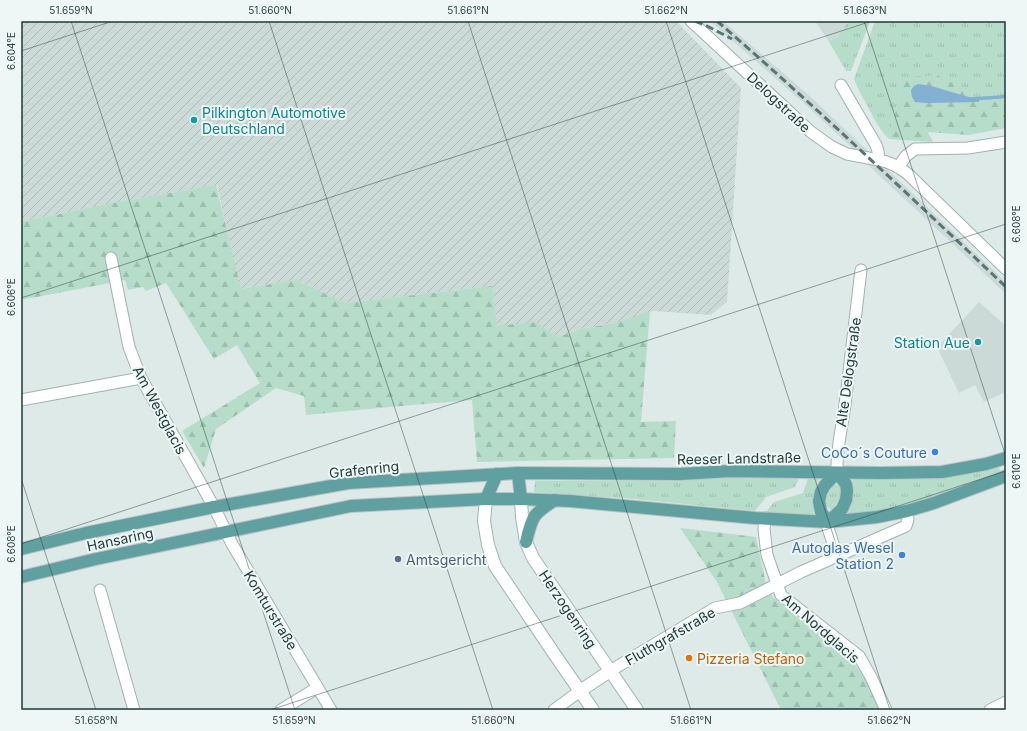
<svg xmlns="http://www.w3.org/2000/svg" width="1027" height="731" font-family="Inter,sans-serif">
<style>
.built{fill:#ccdad7}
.industrial{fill:url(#industrial-furrows)}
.grass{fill:url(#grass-tufts)}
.forest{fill:url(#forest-firs)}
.water{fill:#84b0d1}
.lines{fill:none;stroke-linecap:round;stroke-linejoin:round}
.stream{stroke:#84b0d1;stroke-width:3.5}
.minor-casing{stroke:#a1b2b0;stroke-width:13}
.secondary-casing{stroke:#9db6b3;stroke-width:14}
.primary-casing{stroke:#bcc4c4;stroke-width:14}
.minor{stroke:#fff;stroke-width:11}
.secondary{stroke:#fff;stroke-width:12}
.primary{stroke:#61a0a0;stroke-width:12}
.rail{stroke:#597676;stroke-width:3;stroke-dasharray:8 4;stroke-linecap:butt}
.ticks{fill:none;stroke:#1f3a3a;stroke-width:1;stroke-opacity:0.45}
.culture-dot{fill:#0f9aa8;stroke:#eef7f5;stroke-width:1.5}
.shop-dot{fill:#3f7fe0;stroke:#eef7f5;stroke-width:1.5}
.service-dot{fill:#5c6f8a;stroke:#eef7f5;stroke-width:1.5}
.food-dot{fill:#e8710a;stroke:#eef7f5;stroke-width:1.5}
.labels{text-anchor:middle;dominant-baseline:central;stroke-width:4;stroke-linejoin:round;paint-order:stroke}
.street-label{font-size:14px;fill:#1f3a3a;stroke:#eef7f5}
.culture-label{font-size:14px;fill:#0d838f;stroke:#eef7f5;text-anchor:start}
.shop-label{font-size:14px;fill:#366cbe;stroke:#eef7f5;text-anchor:end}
.service-label{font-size:14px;fill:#4e5e75;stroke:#eef7f5;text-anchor:start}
.food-label{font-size:14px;fill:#c56008;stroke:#eef7f5;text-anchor:start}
.neatline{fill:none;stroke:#1f3a3a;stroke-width:1.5}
.ticks-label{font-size:10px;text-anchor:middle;fill:#1f3a3a}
</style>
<defs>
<pattern id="industrial-furrows" width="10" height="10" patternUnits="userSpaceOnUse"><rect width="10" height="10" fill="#ccdad7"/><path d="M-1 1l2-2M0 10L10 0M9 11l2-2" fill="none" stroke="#afbcb9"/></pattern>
<pattern id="grass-tufts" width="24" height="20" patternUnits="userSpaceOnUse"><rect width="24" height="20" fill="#b6dcca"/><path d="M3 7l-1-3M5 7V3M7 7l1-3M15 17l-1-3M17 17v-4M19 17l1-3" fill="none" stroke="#9cbeae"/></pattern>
<pattern id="forest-firs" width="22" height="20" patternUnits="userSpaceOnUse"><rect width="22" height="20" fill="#b6dcca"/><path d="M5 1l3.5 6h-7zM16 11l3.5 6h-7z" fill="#9cbeae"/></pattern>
</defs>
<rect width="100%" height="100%" fill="#deeae8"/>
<g class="built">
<path d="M710,21H723L813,99L1006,282V294L926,219L867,164L850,146L807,106Z"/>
<path d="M815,21H848L837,38L828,40Z"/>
<path d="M979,302L1006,326V397L1003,393L984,402L975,385L959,393L936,345H939Z"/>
</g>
<path class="industrial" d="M21,21H676L741,88L727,302L711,315L653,311L616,323L580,329L558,337L536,322L497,327L492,286L345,303L296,280L240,289L217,185L107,204L21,222Z"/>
<g class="grass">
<path d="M848,21H870L851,71H846L828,40L837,38Z"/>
<path d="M875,21H1006V98L990,100H979L965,90L901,78L898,104L891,128L889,139C880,130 874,119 868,107C863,98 858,89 854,79Z"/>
<path d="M999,466L1000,471L923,500L905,505L879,511L848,514L847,513C853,502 853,491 853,478C888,479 922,481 956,476C971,473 985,470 999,466Z"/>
<path d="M734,476L799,478L795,487L766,497L755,511L635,499L534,492L535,481H682Z"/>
<path d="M808,478H819C816,491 812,502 814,515L766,512L774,502L803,493Z"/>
<path d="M834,485C850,484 837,505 831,510L826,506C825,498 828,491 834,485Z"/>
</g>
<g class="forest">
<path d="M937,75L965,90L979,100H990L1006,98V128L968,135L928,132L933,142L889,139L891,128L898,104L901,78Z"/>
<path d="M216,185L241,289L296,280L345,303L492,286L497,326L536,322L558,337L580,329L616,323L650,311L641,422L676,421L674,458L477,462L472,400L390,407L306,415L304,396L276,388L216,429L204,468L182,431L260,383L237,345L214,359L166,283L146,291L143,287L128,290L125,280L21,300V222L107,204Z"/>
<path d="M680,528L756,537L766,584L773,597L806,624L836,645L857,667L873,690L882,710H781L717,582Z"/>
</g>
<path class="water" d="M918,84L931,86L979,100V102L927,103L915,102L912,97L911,90L914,86Z"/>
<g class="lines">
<path class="stream" d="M971,99L1001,97L1006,96"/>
<g class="minor-casing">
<g id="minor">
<path d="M691,21L811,132L832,147L847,154L879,160"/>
<path d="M841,85L876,145L878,151L879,160C891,162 899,167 908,174L1006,269"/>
<path d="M899,166L906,156L915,149L968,148L1006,142"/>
<path d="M111,258L129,347L141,378L214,507L232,544L331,710"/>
<path d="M21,400L141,378"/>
<path d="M837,473C836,449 842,428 845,405C850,360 856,315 861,270"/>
<path d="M765,518L764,529L767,555L781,595L859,656L871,677L886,710"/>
<path d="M828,522V528L837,556"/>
<path d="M100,590L134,710"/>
<path d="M610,671L715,608L740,603L801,572L906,526L908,519"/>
<path d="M281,710L317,688"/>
<path d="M554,710L580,691"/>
<path d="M990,710L1006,702"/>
</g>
</g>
<g class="secondary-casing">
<g id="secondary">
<path d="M486,499L484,521L488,545L495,566L555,655L593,710"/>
<path d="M521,499L522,517L526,542L533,558L637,710"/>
<path d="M580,691L610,671"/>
</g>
</g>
<g class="primary-casing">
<g id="primary">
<path d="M518,473L521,499"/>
<path d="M837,473L846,484L847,491L846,500L842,509L828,522L821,512L819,501L821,492L825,485Z"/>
<path d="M486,499L497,474"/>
<path d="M526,542C532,516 533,514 555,500"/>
<path d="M21,549L86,533L214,507L348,483L518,473L680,474L731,471L881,473L942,472L986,464L1006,458"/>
<path d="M21,577L96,559L351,506L486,499H521L570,501L755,518L828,522L877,517L907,511L934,503L1006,476"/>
</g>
</g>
<use href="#minor" class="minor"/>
<use href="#secondary" class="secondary"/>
<use href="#primary" class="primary"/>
<g class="rail">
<path d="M695,21L707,26L732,39"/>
<path d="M717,21C816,107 911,197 1006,287"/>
</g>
</g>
<path class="ticks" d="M71,21L295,710M269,21L493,710M468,21L691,710M666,21L890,710M864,21L1006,457M21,51L113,21M21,298L872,21M21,478L96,710M21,544L1006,224M270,710L1006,471"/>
<g class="culture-dot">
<circle cx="194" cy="120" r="4"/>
<circle cx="978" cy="342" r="4"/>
</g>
<g class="shop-dot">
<circle cx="935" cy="452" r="4"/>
<circle cx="902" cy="555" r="4"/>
</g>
<circle class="service-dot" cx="398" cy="559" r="4"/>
<circle class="food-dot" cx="689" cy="658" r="4"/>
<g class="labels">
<g class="street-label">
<text transform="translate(779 102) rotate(43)">Delogstraße</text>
<text transform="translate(848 372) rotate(-82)">Alte Delogstraße</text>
<text transform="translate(160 410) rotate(62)">Am Westglacis</text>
<text transform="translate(739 458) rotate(-1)">Reeser Landstraße</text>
<text transform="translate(364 469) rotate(-6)">Grafenring</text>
<text transform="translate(120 539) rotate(-12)">Hansaring</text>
<text transform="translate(568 609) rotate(56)">Herzogenring</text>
<text transform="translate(271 610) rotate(59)">Komturstraße</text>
<text transform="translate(821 628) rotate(41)">Am Nordglacis</text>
<text transform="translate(670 636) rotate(-30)">Fluthgrafstraße</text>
</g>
<g class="culture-label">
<text x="202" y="112">Pilkington Automotive<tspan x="202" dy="16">Deutschland</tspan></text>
<text x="970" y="342" text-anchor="end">Station Aue</text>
</g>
<g class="shop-label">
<text x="927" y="452">CoCo´s Couture</text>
<text x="894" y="547">Autoglas Wesel<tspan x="894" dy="16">Station 2</tspan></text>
</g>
<g class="service-label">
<text x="406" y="559">Amtsgericht</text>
</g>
<g class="food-label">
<text x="697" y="658">Pizzeria Stefano</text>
</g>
</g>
<rect width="1027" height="731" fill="none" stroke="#eef7f5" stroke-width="44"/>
<rect x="22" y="22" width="983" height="687" class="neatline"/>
<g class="ticks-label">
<text x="71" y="14">51.659°N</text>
<text x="270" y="14">51.660°N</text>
<text x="468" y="14">51.661°N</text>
<text x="666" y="14">51.662°N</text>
<text x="865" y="14">51.663°N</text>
<text transform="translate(11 51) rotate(-90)" y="4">6.604°E</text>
<text transform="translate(1016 224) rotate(-90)" y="4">6.608°E</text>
<text transform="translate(11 297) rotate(-90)" y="4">6.606°E</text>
<text transform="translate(1016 471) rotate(-90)" y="4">6.610°E</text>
<text transform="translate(11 544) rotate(-90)" y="4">6.608°E</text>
<text x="96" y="724">51.658°N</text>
<text x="294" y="724">51.659°N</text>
<text x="493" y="724">51.660°N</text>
<text x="691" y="724">51.661°N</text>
<text x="889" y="724">51.662°N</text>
</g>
</svg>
